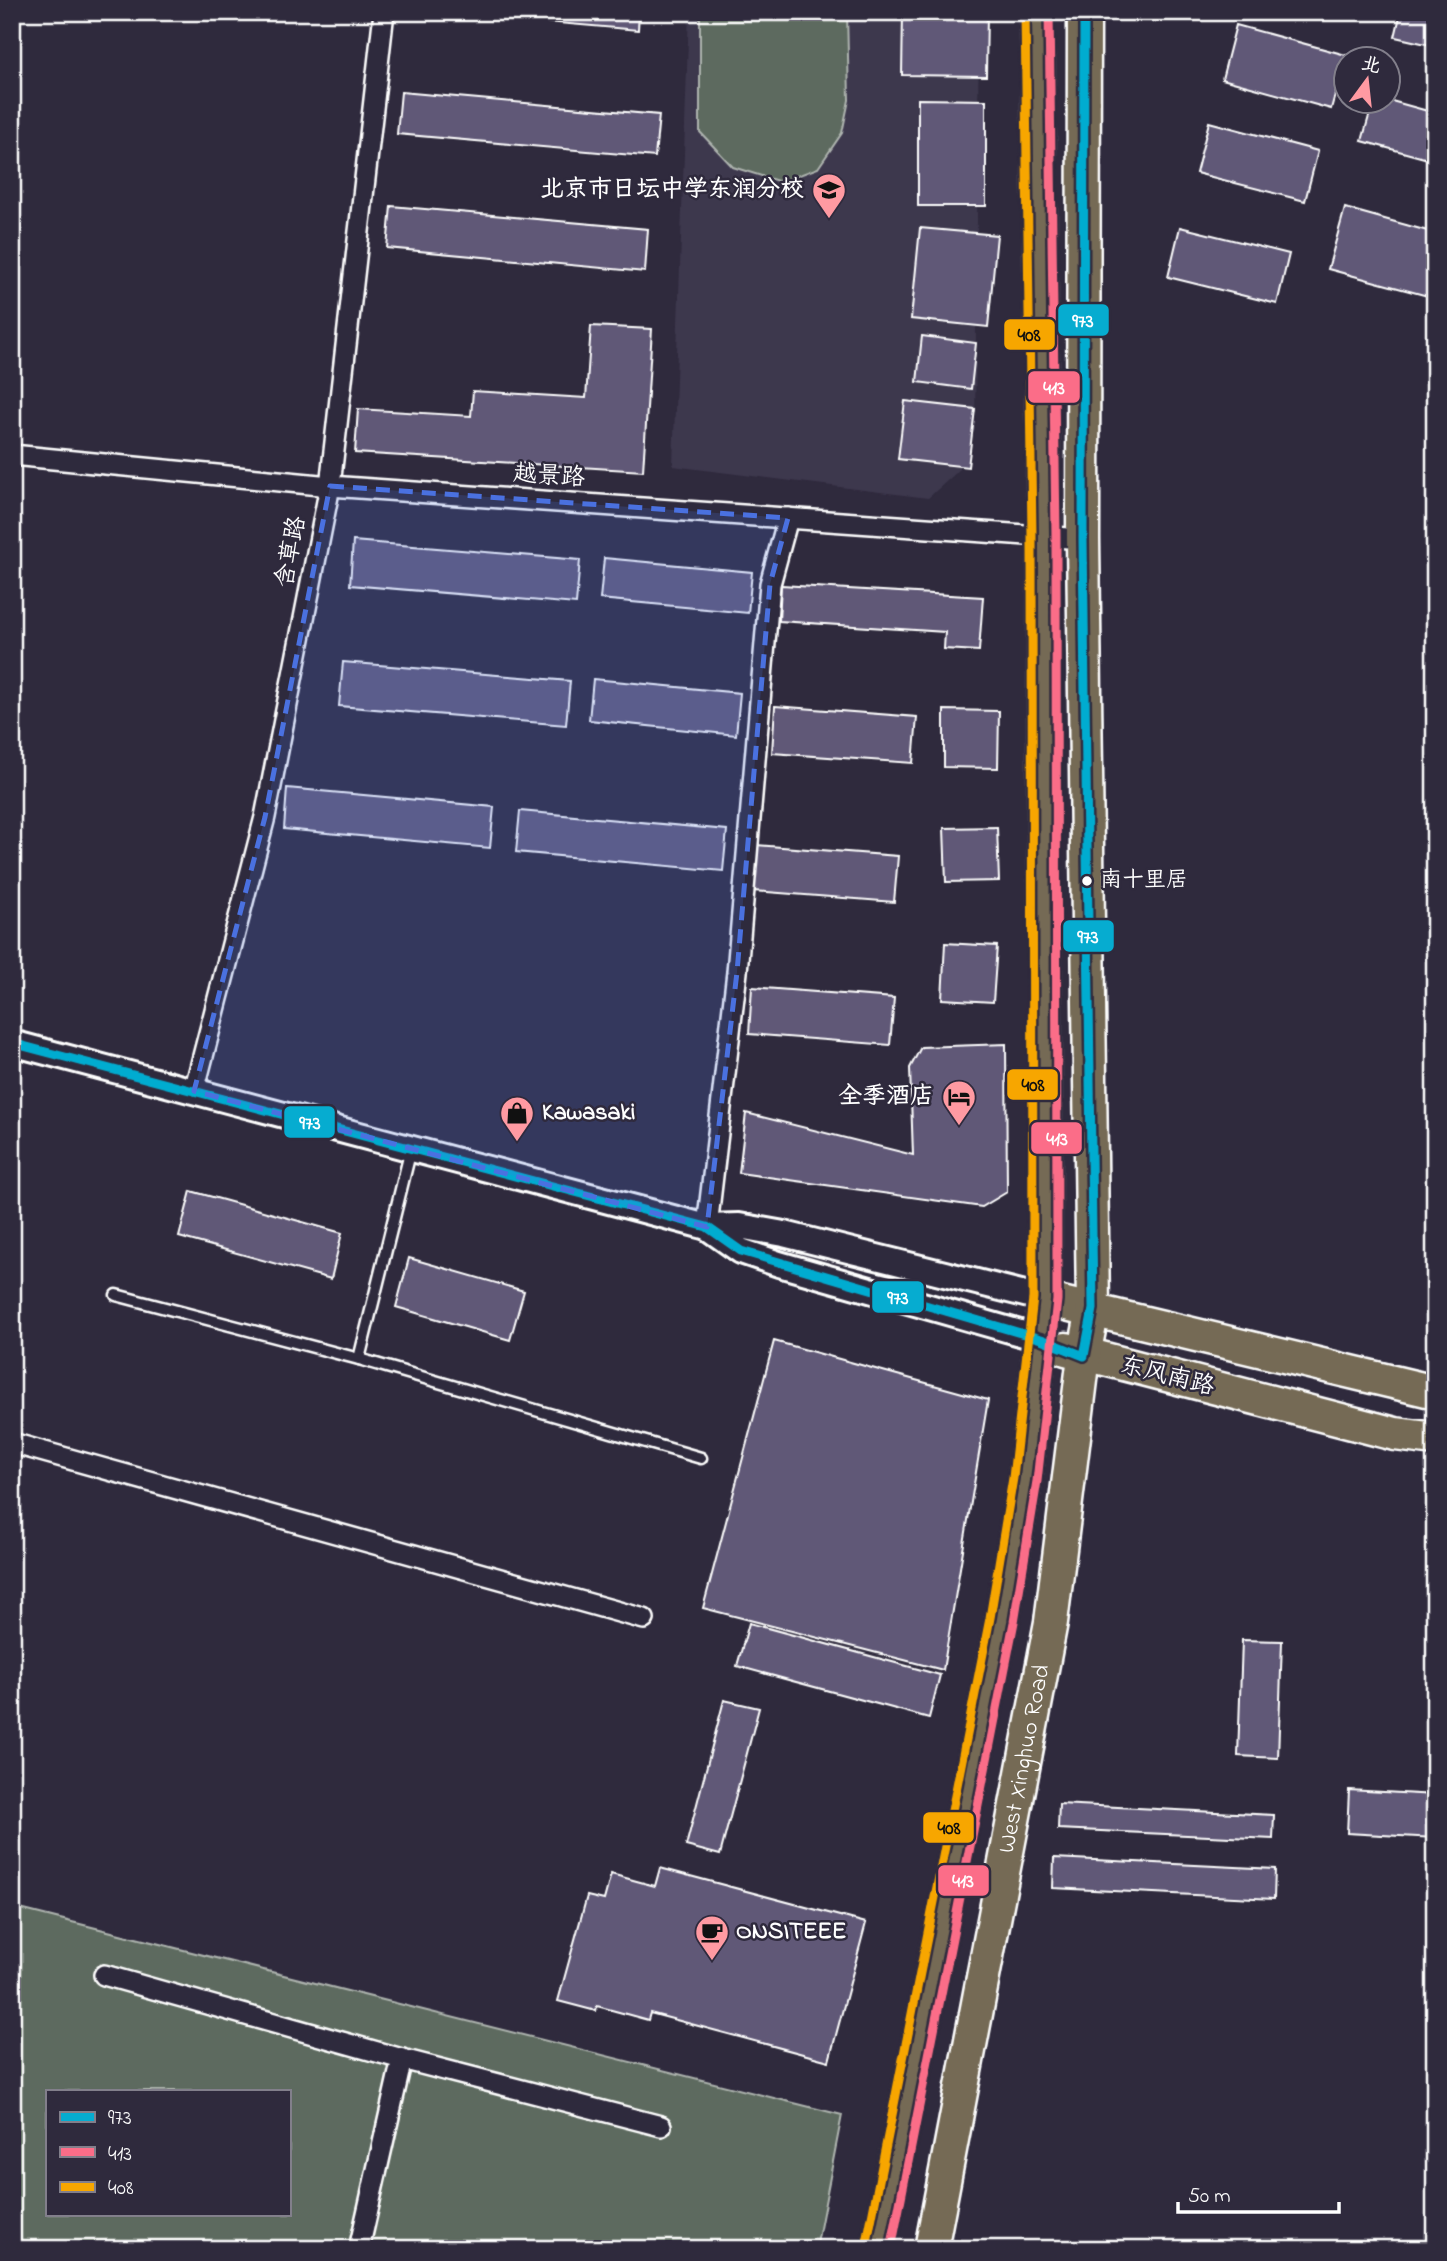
<svg xmlns="http://www.w3.org/2000/svg" width="1447" height="2261" font-family="'Indie Flower','LXGW WenKai TC',sans-serif">
<style>
.built{fill:#3e384e}
.green{fill:#5d6a5f;stroke:#aeb4af;stroke-width:2;fill-rule:evenodd}
.building{fill:#615977;stroke:#fff;stroke-width:2}
.lines{fill:none;stroke-linecap:round;stroke-linejoin:round}
.service-casing{stroke:#fff;stroke-width:15}
.minor-casing{stroke:#fff;stroke-width:24}
.tertiary-casing{stroke:#fff;stroke-width:30}
.primary-casing{stroke:#fff;stroke-width:37}
.service{stroke:#2f2a3d;stroke-width:10}
.minor{stroke:#2f2a3d;stroke-width:19}
.tertiary{stroke:#2f2a3d;stroke-width:24}
.primary{stroke:#756a55;stroke-width:32}
.bus-1-casing{stroke:#2f2a3d;stroke-width:14}
.bus-2-casing{stroke:#2f2a3d;stroke-width:14}
.bus-3-casing{stroke:#2f2a3d;stroke-width:14}
.bus-1{stroke:#06acd0;stroke-width:9}
.bus-2{stroke:#fb6d88;stroke-width:9}
.bus-3{stroke:#f7a600;stroke-width:9}
.marked{fill:#4a71e0;fill-opacity:0.2;stroke:#4a71e0;stroke-width:5;stroke-dasharray:14 9;stroke-linejoin:round}
.bus-dot{fill:#fff;stroke:#2f2a3d;stroke-width:2.5}
.labels{text-anchor:middle;dominant-baseline:central;stroke-width:5;stroke-linejoin:round;paint-order:stroke}
.bus-label{font-size:22px;fill:#fff;stroke:#2f2a3d;text-anchor:start}
.poi-label{font-size:24px;font-weight:bold;fill:#fff;stroke:#2f2a3d;text-anchor:end}
.street-label{font-size:24px;fill:#fff;stroke:#2f2a3d}
.line-badge{stroke:#2f2a3d;stroke-width:2.5}
.badge-label{font-size:19px;text-anchor:middle;font-weight:bold;fill:#fff}
.pale-badge-label{font-size:19px;text-anchor:middle;font-weight:bold;fill:#111}
</style>
<rect width="100%" height="100%" fill="#2f2a3d"/>
<filter id="ink" filterUnits="userSpaceOnUse"><feTurbulence type="fractalNoise" baseFrequency=".0143" numOctaves="2"/><feDisplacementMap in="SourceGraphic" scale="14" xChannelSelector="R" yChannelSelector="G"/><feConvolveMatrix kernelMatrix="1 2 1 2 8 2 1 2 1" color-interpolation-filters="sRGB"/></filter>
<g filter="url(#ink)">
<path class="built" d="M689,12H979L975,429L958,471L928,498L673,466Z"/>
<g class="green">
<path d="M700,12H847L849,100L842,133L818,168L781,182L733,167L700,132Z"/>
<path d="M12,1907L842,2115L816,2249H12ZM47,2091H289V2214H47Z"/>
</g>
<g class="building">
<path d="M429,12H639L638,30Z"/>
<path d="M903,12H987L986,76L902,75Z"/>
<path d="M1401,12H1435V46L1395,37Z"/>
<path d="M1236,25L1346,55L1331,109L1222,79Z"/>
<path d="M401,92L659,115L655,157L397,134Z"/>
<path d="M918,99L986,100V206H918Z"/>
<path d="M1388,100L1435,113V161L1362,141L1373,102Z"/>
<path d="M1209,122L1318,151L1305,201L1196,173Z"/>
<path d="M391,206L648,229L645,272L387,248Z"/>
<path d="M1345,208L1435,233V298L1328,269Z"/>
<path d="M1180,227L1289,254L1277,304L1168,277Z"/>
<path d="M920,228L997,235L988,327L911,319Z"/>
<path d="M591,326L652,329L643,471L355,453L358,409L471,416L473,391L586,398Z"/>
<path d="M922,336L976,343L971,389L917,382Z"/>
<path d="M905,401L975,409L968,467L898,459Z"/>
<path d="M353,541L580,560L576,604L350,585Z"/>
<path d="M604,558L752,572L748,613L600,599Z"/>
<path d="M781,585L983,597L979,651L944,649L945,632L779,621Z"/>
<path d="M343,662L570,681L566,725L339,706Z"/>
<path d="M593,679L740,693L736,735L589,720Z"/>
<path d="M775,706L917,717L913,763L772,753Z"/>
<path d="M944,710L999,711L998,768L944,767Z"/>
<path d="M287,788L494,807L490,848L284,829Z"/>
<path d="M520,811L727,830L723,871L516,852Z"/>
<path d="M997,827L999,881L946,882L944,828Z"/>
<path d="M756,845L898,856L894,902L753,891Z"/>
<path d="M945,943L997,946L993,1002L942,999Z"/>
<path d="M752,987L894,998L890,1045L749,1034Z"/>
<path d="M1006,1044L1007,1192L982,1207L739,1173L746,1113L913,1155L910,1068L921,1047Z"/>
<path d="M191,1191L342,1233L331,1279L179,1237Z"/>
<path d="M409,1258L524,1291L510,1340L396,1307Z"/>
<path d="M774,1341L988,1400L943,1670L703,1608Z"/>
<path d="M749,1623L940,1675L929,1718L737,1666Z"/>
<path d="M1242,1640L1282,1641L1278,1758L1238,1756Z"/>
<path d="M724,1700L759,1708L720,1855L686,1846Z"/>
<path d="M1349,1790L1435,1795V1838L1347,1833Z"/>
<path d="M1059,1804L1274,1815L1273,1839L1058,1829Z"/>
<path d="M1054,1858L1275,1869L1274,1899L1053,1888Z"/>
<path d="M660,1868L866,1923L829,2061L650,2013L648,2020L597,2006L596,2011L558,2001L587,1896L604,1900L611,1874L655,1886Z"/>
</g>
<g class="lines">
<g class="service-casing">
<g id="service">
<path d="M116,1295L359,1359L701,1458"/>
<path d="M359,1359L411,1149"/>
</g>
</g>
<g class="minor-casing">
<g id="minor">
<path d="M12,455L330,486L1083,539"/>
<path d="M194,1091L265,817L330,486L384,12"/>
<path d="M707,1227L737,972L770,584L788,518"/>
<path d="M12,1443L644,1619"/>
<path d="M104,1975L402,2059L661,2126"/>
<path d="M359,2249L402,2059"/>
</g>
</g>
<g class="tertiary-casing">
<g id="tertiary">
<path d="M12,1043L707,1227L739,1226L784,1234L1045,1299"/>
<path d="M707,1227L741,1251L779,1264L1041,1339"/>
</g>
</g>
<g class="primary-casing">
<g id="primary">
<path d="M1045,1299L1435,1392"/>
<path d="M1066,1349L1395,1434L1435,1439"/>
<path d="M878,2249L1002,1620L1025,1480L1045,1299L1044,536L1037,12"/>
<path id="s1" d="M931,2249L1051,1622L1084,1356L1093,1309L1083,539L1084,12"/>
</g>
</g>
<use href="#service" class="service"/>
<use href="#minor" class="minor"/>
<use href="#tertiary" class="tertiary"/>
<use href="#primary" class="primary"/>
<g class="bus-1-casing">
<path id="bus-1" d="M12,1043L707,1227L741,1251L1041,1339L1084,1356L1093,1309L1083,539L1084,12"/>
</g>
<g class="bus-2-casing">
<path id="bus-2" d="M891,2249L1014,1622L1037,1481L1057,1300L1056,536L1049,12"/>
</g>
<g class="bus-3-casing">
<path id="bus-3" d="M866,2247L990,1618L1013,1478L1033,1298L1032,536L1025,12"/>
</g>
<use href="#bus-1" class="bus-1"/>
<use href="#bus-2" class="bus-2"/>
<use href="#bus-3" class="bus-3"/>
</g>
</g>
<path class="marked" d="M330,486L788,518L770,584L737,972L707,1227L194,1091L265,817Z"/>
<defs>
<g id="school-pin" transform="scale(1.75)"><path d="M0 17L-7.5 6A9.5 9.5 0 1 1 7.5 6Z" fill="#ff9aa2" stroke="#2f2a3d"/><path d="M0-5L7-2L0 1L-7-2ZM-4 1L0 2.5L4 1V4Q0 6-4 4Z" fill="#111"/></g>
<g id="hotel-pin" transform="scale(1.75)"><path d="M0 17L-7.5 6A9.5 9.5 0 1 1 7.5 6Z" fill="#ff9aa2" stroke="#2f2a3d"/><path d="M-6-4.5h1.5V1H6V5H4.5V3h-9V5H-6ZM-4 0a1.8 1.8 0 1 1 3.6 0ZM.5 0V-2.5h3Q6-2.5 6 0Z" fill="#111"/></g>
<g id="shop-pin" transform="scale(1.75)"><path d="M0 17L-7.5 6A9.5 9.5 0 1 1 7.5 6Z" fill="#ff9aa2" stroke="#2f2a3d"/><path d="M-5-2.5h2.3a2.7 3.5 0 0 1 5.4 0H5L5.5 6h-11ZM-1.5-2.5h3a1.5 2.3 0 0 0-3 0Z" fill="#111"/></g>
<g id="cafe-pin" transform="scale(1.75)"><path d="M0 17L-7.5 6A9.5 9.5 0 1 1 7.5 6Z" fill="#ff9aa2" stroke="#2f2a3d"/><path d="M-5.5-4.5H6V0H3Q3 3.5 0 3.5H-2.5Q-5.5 3.5-5.5 0ZM3-3.2v2h1.7v-2ZM-6 4.5H4V6H-6Z" fill="#111"/></g>
</defs>
<g fill-rule="evenodd">
<use href="#school-pin" x="829" y="190"/>
<use href="#hotel-pin" x="959" y="1097"/>
<use href="#shop-pin" x="517" y="1113"/>
<use href="#cafe-pin" x="712" y="1932"/>
</g>
<circle class="bus-dot" cx="1087" cy="881" r="6"/>
<g class="labels">
<g class="bus-label">
<text x="1100" y="881">南十里居</text>
</g>
<g class="poi-label">
<text x="804" y="190">北京市日坛中学东润分校</text>
<text x="934" y="1097">全季酒店</text>
<text x="542" y="1113" text-anchor="start">Kawasaki</text>
<text x="736" y="1932" text-anchor="start">ONSITEEE</text>
</g>
<g class="street-label">
<text transform="translate(549 477) rotate(4)">越景路</text>
<text transform="translate(292 552) rotate(-79)">含草路</text>
<text transform="translate(1167 1377) rotate(14)">东风南路</text>
<text stroke="none"><textPath href="#s1" startOffset="499">West Xinghuo Road</textPath></text>
</g>
</g>
<g class="line-badge">
<rect x="1057" y="303" width="53" height="34" rx="7" fill="#06acd0"/>
<rect x="1003" y="318" width="53" height="33" rx="7" fill="#f7a600"/>
<rect x="1027" y="370" width="54" height="34" rx="7" fill="#fb6d88"/>
<rect x="1062" y="919" width="53" height="34" rx="7" fill="#06acd0"/>
<rect x="1006" y="1068" width="53" height="33" rx="7" fill="#f7a600"/>
<rect x="283" y="1105" width="53" height="34" rx="7" fill="#06acd0"/>
<rect x="1030" y="1121" width="53" height="34" rx="7" fill="#fb6d88"/>
<rect x="871" y="1280" width="54" height="34" rx="7" fill="#06acd0"/>
<rect x="922" y="1811" width="53" height="33" rx="7" fill="#f7a600"/>
<rect x="937" y="1864" width="53" height="33" rx="7" fill="#fb6d88"/>
</g>
<g class="badge-label">
<text x="1083" y="327">973</text>
<text x="1054" y="394">413</text>
<text x="1088" y="943">973</text>
<text x="310" y="1129">973</text>
<text x="1057" y="1145">413</text>
<text x="898" y="1304">973</text>
<text x="963" y="1887">413</text>
</g>
<g class="pale-badge-label">
<text x="1029" y="341">408</text>
<text x="1033" y="1091">408</text>
<text x="949" y="1834">408</text>
</g>
<rect width="1447" height="2261" fill="none" stroke="#2f2a3d" stroke-width="42"/>
<rect x="21" y="21" width="1405" height="2219" fill="none" stroke="#fff" stroke-width="2.5" filter="url(#ink)"/>
<rect x="46" y="2090" width="245" height="126" fill="#2f2a3d" stroke="#827f8b" stroke-width="2"/>
<rect x="60" y="2112" width="35" height="10" fill="#06acd0" stroke="#827f8b" stroke-width="2"/>
<text x="108" y="2124" font-size="21" fill="#ffffff">973</text>
<rect x="60" y="2147" width="35" height="10" fill="#fb6d88" stroke="#827f8b" stroke-width="2"/>
<text x="108" y="2160" font-size="21" fill="#ffffff">413</text>
<rect x="60" y="2182" width="35" height="10" fill="#f7a600" stroke="#827f8b" stroke-width="2"/>
<text x="108" y="2194" font-size="21" fill="#ffffff">408</text>
<g transform="translate(1367 80) rotate(15)"><circle r="33" fill="#2f2a3d" stroke="#827f8b" stroke-width="2"/>
<path d="M0-5L12 26L0 18L-12 26Z" fill="#ff9aa2"/>
<text y="-10" font-size="19" font-weight="bold" text-anchor="middle" fill="#ffffff">北</text>
</g>
<path d="M1178 2202v10h161v-10" fill="none" stroke="#ffffff" stroke-width="3.5"/>
<text x="1188" y="2202" font-size="21" fill="#ffffff" stroke="#2f2a3d" stroke-width="5" paint-order="stroke">50 m</text>
</svg>
